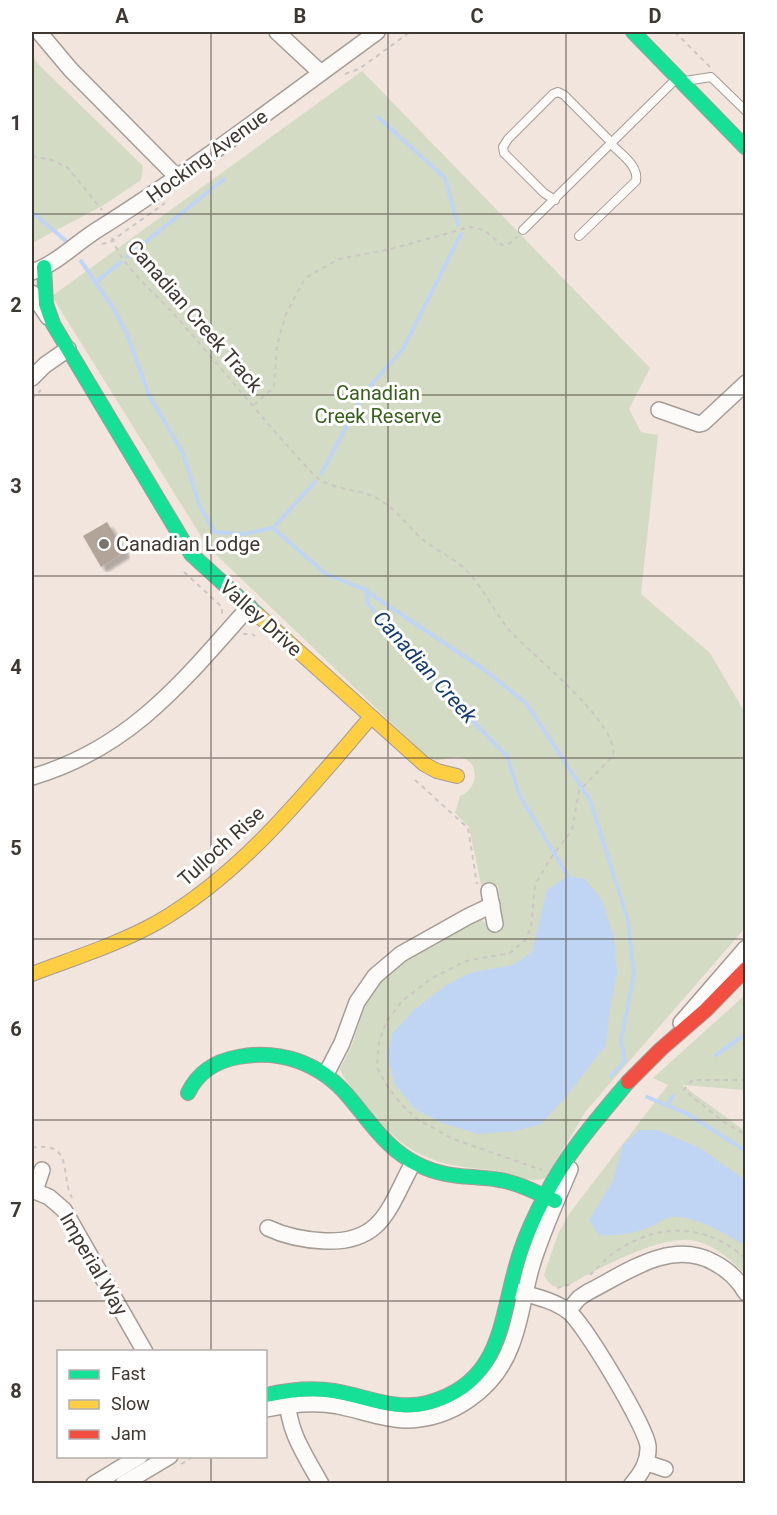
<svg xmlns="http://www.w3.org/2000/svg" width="777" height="1515" font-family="Roboto,sans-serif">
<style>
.green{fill:#d3dbc4}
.water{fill:#c0d4f4}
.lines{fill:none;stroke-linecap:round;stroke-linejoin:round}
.stream{stroke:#c0d4f4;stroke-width:4}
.building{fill:#b3a49a;filter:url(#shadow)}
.lane-casing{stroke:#a59c96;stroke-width:10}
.street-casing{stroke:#a59c96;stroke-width:18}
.fast-casing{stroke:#a59c96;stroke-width:16}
.slow-casing{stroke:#a59c96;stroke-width:16}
.jam-casing{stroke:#a59c96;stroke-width:16}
.path{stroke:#ccc7c4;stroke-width:2;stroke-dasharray:4.5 4.5;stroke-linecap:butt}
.lane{stroke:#fdfbfa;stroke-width:8}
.street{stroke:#fdfbfa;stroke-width:15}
.fast{stroke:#16e098;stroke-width:14}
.slow{stroke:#ffcf43;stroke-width:14}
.jam{stroke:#f24e42;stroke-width:14}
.grid{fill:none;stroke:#3f3731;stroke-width:1.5;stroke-opacity:0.55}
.poi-dot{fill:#7d746d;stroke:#fff;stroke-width:2}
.labels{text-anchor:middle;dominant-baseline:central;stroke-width:6;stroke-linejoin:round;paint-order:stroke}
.street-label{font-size:20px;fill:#3f3731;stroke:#fff}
.park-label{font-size:20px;fill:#37611d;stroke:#fff}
.poi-label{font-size:20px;fill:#3f3731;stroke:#fff;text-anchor:start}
.water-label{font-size:21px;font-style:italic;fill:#133b74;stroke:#fff}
.neatline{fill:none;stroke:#3f3731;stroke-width:2}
.grid-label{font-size:20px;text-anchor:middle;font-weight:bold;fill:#3f3731}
</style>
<defs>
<filter id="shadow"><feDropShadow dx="5.5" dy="5.5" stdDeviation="1.5" flood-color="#0004"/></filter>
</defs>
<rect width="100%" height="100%" fill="#f1e5dd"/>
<g class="green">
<path d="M32,55L39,65L143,166L141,180L104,205L32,243Z"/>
<path d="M362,71L650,368L629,409L641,432L658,435L641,594L710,653L745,713V928L586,1111L546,1178C524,1184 518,1174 497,1171C480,1168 463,1168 447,1164C396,1151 372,1115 343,1076L340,1069L352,1045L365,1006L377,985L392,971L408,960L475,921L482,920L490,929L503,926L498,885L482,889L469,827L455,813L460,796C478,789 482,761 459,757C451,756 443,761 435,760L425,755L207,546L52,296Z"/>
<path d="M745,995V1090L682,1085L745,1131V1274C731,1260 716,1246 696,1241C668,1234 616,1260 591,1273C582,1277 571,1285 562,1287C552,1288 548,1283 544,1275L558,1234L569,1214L668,1085L653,1078Z"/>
</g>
<g class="water">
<path d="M568,876L585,879L602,900L614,937L617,974L609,1013L606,1045L565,1098L541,1124L516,1131L478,1134L443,1123L416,1110L395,1085L387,1057L392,1034L415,1009L445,986L470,973L513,965L532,952L547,890Z"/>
<path d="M639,1130H657L700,1148L745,1180V1245C724,1234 697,1215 671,1217C664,1218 656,1225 650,1227C632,1234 618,1236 599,1235L589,1220L612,1182L623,1145Z"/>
</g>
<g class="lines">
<g class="stream">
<path d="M378,117L445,178L458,225"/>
<path d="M32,212L66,241"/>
<path d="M127,257L224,179"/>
<path d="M81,261L114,309L127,334L149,395L183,453L200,507L215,532L244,534L273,528L326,574L366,590L368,604L450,698L507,756L519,794L568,876V878"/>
<path d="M95,283L121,262"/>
<path d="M321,474L365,392L403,349L461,234"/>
<path d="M273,528L315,482"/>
<path d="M366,591L482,668L526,703L590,800L628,920L634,974L621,1040L625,1061L611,1076"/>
<path d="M716,1055L746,1034"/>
<path d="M647,1097L686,1113L746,1151"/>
<path d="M667,1105L673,1096"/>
</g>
</g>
<path class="building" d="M107,522L125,552L101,567L83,536Z"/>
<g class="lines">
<g class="lane-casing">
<g id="lane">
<path d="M685,81L711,77L746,111"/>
<path d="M555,200L544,193L504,153L503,147L508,139L553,94L558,92L564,95L612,143"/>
<path d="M523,230L676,79"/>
<path d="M579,236L636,181C639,166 621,154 611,144"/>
</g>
</g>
<g class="street-casing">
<g id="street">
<path d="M39,32L71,70L177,177"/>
<path d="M277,32L321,73"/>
<path d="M32,272C56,264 75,244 97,230C194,169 285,99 377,32"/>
<path d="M32,293L48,317"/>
<path d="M32,378L45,365L68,349"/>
<path d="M659,410L699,424L703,423L746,383"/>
<path d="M32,777C131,748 183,681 249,607"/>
<path d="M489,891L495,924"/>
<path d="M681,1023L746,948"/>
<path d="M326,1074L342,1043L357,1002L375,976L401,954L467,917L492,905"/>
<path d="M32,1190L49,1197L64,1210L145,1352"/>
<path d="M35,1191L42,1170"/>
<path d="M268,1228C287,1237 304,1240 325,1241C384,1243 389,1206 413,1163"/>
<path d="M516,1291C533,1296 553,1300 568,1311C584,1323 646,1427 648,1446C649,1461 642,1473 632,1484"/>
<path d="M568,1311L579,1298L588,1292C626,1273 670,1239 713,1262C727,1269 738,1279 746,1293"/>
<path d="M287,1396C288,1432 304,1453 321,1484"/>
<path d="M266,1409C289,1405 314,1401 338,1406C360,1410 382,1419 405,1420C452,1420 495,1389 511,1346C522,1319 524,1290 533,1262C543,1230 557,1200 570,1169"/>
<path d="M647,1463L665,1469"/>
<path d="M94,1484L140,1456"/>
<path d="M123,1484L170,1456"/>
</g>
</g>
<g class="fast-casing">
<g id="fast">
<path d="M633,32L746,148"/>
<path d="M44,267L46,304L53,324L191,554L258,615"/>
<path d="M188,1093C198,1072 216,1061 238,1057C280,1049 320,1063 348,1096C371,1123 387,1150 419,1165C447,1179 471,1175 500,1180C519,1183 537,1193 555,1201"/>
<path d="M266,1395C288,1390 311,1387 334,1391C365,1396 396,1411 427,1403C507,1382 499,1312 521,1250C527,1232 536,1213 545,1196C566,1154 598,1118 628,1082"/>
</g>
</g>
<g class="slow-casing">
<g id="slow">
<path d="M258,615L424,764L437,771L457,776"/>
<path d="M32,974C74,958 119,944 158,922C244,872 307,791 371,717"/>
</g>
</g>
<g class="jam-casing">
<path id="jam" d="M628,1082L661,1049L706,1010L746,969"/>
</g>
<g class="path">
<path d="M675,32L710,67"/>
<path d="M345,74L359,69L410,32"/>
<path d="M32,156L52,160L68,168L102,210"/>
<path d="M112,238C123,268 152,290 173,313C221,367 266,424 316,477C334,491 361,488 380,500C396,509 407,525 420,537C434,550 451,556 465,569C483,587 494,612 511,632C534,657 619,723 613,756L579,791L572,830L550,859L535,885L531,928L525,940L510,953L466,961L432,978L402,1001L387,1021L379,1041L377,1067L385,1083L401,1104L417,1119L453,1139L542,1170"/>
<path d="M102,244L110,242L165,203"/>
<path d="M32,399L41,390"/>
<path d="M254,405L274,387L277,345L286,314L305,278L339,259L391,249L470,227L484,230L502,245L509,244L517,237"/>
<path d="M184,572L222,607V616"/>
<path d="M243,634H252L255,636"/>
<path d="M415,780L468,828L477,884"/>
<path d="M746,1080H692L684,1090L724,1122L746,1135"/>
<path d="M32,1148C74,1140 60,1175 72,1198"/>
<path d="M590,1275C599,1266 607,1257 618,1250C660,1222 708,1224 746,1259"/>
<path d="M557,1288L574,1283"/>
<path d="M181,1464L194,1456"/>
</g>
<use href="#lane" class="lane"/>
<use href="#street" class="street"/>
<use href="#fast" class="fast"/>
<use href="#slow" class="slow"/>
<use href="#jam" class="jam"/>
</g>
<path class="grid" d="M211,32V1352M388,32V1484M566,32V1484M32,214H746M32,395H746M32,576H746M32,758H746M32,939H746M32,1120H746M32,1301H746M211,1456V1484"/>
<circle class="poi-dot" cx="104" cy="544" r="6"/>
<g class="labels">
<g class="street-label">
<text transform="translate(207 156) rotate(-36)">Hocking Avenue</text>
<text transform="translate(195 316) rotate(49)">Canadian Creek Track</text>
<text transform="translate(261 618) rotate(42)">Valley Drive</text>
<text transform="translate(221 846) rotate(-42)">Tulloch Rise</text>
<text transform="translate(94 1264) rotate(60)">Imperial Way</text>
</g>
<g class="park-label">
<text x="378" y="393">Canadian<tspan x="378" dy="23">Creek Reserve</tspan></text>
</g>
<g class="poi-label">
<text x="116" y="544">Canadian Lodge</text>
</g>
<g class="water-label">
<text transform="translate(425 667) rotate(48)">Canadian Creek</text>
</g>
</g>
<rect width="777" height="1515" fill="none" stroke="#ffffff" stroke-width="66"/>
<rect x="57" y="1350" width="210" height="108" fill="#ffffff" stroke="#b2afad" stroke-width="1.5"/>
<rect x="69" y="1370" width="30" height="9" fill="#16e098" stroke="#b2afad" stroke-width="1.5"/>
<text x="111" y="1380" font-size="18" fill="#3f3731">Fast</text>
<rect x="69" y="1400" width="30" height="9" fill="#ffcf43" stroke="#b2afad" stroke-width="1.5"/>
<text x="111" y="1410" font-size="18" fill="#3f3731">Slow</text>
<rect x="69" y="1430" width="30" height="9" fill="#f24e42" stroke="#b2afad" stroke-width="1.5"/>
<text x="111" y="1440" font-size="18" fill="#3f3731">Jam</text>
<rect x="33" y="33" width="711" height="1449" class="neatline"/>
<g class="grid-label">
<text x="122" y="23">A</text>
<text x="300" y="23">B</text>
<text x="477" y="23">C</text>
<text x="655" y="23">D</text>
<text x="16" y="130">1</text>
<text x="16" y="312">2</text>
<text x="16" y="493">3</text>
<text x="16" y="674">4</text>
<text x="16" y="855">5</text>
<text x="16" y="1036">6</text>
<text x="16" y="1217">7</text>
<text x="16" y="1398">8</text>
</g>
</svg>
